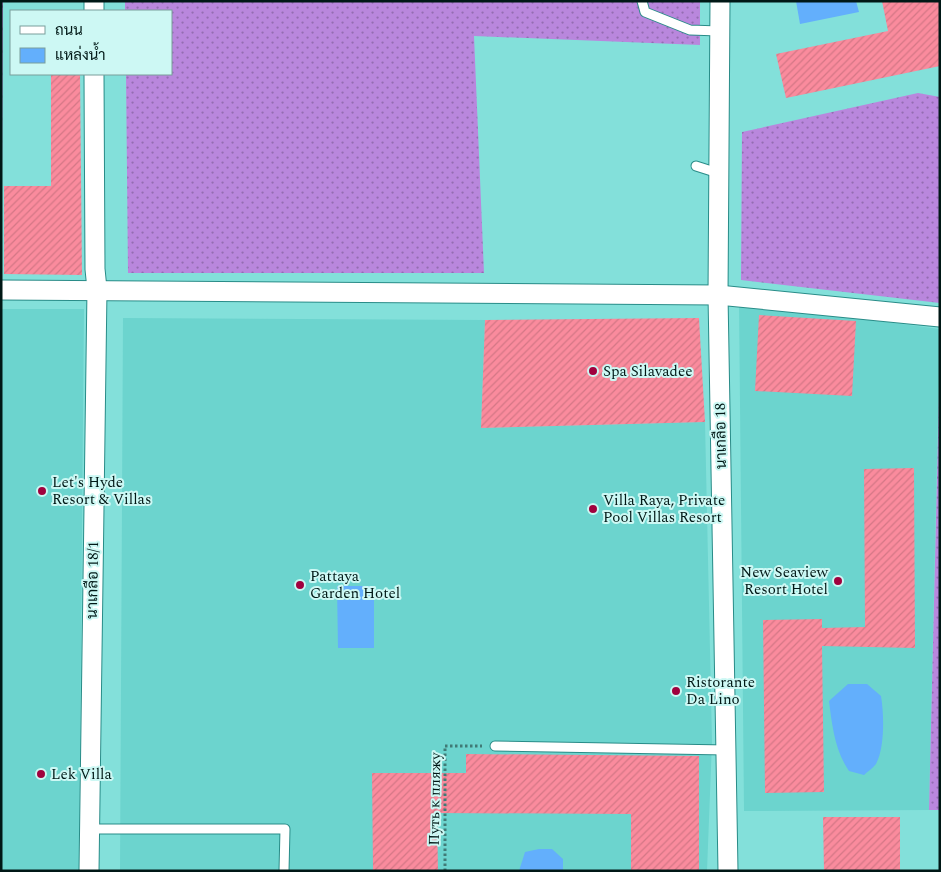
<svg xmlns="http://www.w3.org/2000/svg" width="941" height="872" font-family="Spectral,Sarabun,serif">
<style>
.built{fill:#6cd4ce}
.grass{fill:url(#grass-dots)}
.forest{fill:url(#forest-crowns)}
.water{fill:#63affc}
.building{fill:url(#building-hatch)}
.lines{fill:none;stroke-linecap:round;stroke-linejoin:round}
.lane-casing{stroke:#298c88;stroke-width:11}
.street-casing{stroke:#298c88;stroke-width:21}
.path{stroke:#407a76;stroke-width:3;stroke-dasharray:2.5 2.5;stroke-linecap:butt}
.lane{stroke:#fff;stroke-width:9}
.street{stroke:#fff;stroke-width:19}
.poi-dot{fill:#a0013e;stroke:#cdf8f4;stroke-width:2}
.labels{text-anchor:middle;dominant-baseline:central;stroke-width:4;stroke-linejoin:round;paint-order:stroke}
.poi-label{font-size:15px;fill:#001816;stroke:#cdf8f4;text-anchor:start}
.street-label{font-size:15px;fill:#001816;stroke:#cdf8f4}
</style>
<defs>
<pattern id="grass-dots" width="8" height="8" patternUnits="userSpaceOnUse" patternTransform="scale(1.25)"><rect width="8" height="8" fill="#b987dd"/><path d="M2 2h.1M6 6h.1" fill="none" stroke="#946db2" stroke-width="1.8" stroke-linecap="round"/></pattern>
<pattern id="forest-crowns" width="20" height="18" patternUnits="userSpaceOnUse" patternTransform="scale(1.25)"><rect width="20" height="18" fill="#b987dd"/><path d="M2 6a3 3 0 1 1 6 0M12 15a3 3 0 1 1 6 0" fill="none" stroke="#946db2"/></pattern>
<pattern id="building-hatch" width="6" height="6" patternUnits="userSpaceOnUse" patternTransform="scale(1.25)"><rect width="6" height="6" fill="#fa8b9d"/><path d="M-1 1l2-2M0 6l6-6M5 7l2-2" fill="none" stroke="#d47786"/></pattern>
</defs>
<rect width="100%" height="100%" fill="#83e0da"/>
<g class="built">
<path d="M739,303L940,329L929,810L744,811Z"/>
<path d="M1,309H84L79,871H1Z"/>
<path d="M123,318L485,320L481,428L705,422L712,742L707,871H120Z"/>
</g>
<g class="grass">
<path d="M125,1H700V45L474,36L484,273H128L126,74H171V11H125Z"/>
<path d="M918,93L940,97V303L741,280L742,132Z"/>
<path d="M940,353V810H929Z"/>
</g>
<path class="forest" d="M1,1H3L2,175H1Z"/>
<g class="water">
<path d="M796,1H856L859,12L800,24Z"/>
<path d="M337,586H374V648H338Z"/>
<path d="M848,684H867L881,696C884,714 885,747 876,764C873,768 867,772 864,775L849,771C835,751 832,725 829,701Z"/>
<path d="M539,849H552L563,859V871H519L525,852Z"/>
</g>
<g class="building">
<path d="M882,1H940V66L786,98L776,54L888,31Z"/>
<path d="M51,74H80L82,275L4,274V186H51Z"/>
<path d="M759,315L856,321L852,396L755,391Z"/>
<path d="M699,318L705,422L481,428L485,320Z"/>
<path d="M914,468L915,648L822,646L824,792L765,793L763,620L822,619V628L865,627L864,469Z"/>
<path d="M466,754L699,756V871H631V814L437,813L438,871H373L372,773H466Z"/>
<path d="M823,817H900V871H824Z"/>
</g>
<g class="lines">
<g class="lane-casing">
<g id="lane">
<path d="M642,1L645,12L690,30L719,31"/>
<path d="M696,166L718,173"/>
<path d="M495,746L727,750"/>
<path d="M89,829H285L284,871"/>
</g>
</g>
<g class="street-casing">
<g id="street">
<path d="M94,1V11"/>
<path d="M720,1L718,295L728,871"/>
<path d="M1,290L718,295L940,317"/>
<path d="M89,871L97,289L95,269L94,74"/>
</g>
</g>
<path class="path" d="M445,871V746H482"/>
<use href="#lane" class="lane"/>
<use href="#street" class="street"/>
</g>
<g class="poi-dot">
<circle cx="593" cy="371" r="5"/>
<circle cx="42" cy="491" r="5"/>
<circle cx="593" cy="509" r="5"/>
<circle cx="838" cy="581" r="5"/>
<circle cx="300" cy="585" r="5"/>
<circle cx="676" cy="691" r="5"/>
<circle cx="41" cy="774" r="5"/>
</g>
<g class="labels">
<g class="poi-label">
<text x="603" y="371">Spa Silavadee</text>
<text x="52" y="482">Let's Hyde<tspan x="52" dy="17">Resort &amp; Villas</tspan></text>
<text x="603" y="500">Villa Raya, Private<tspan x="603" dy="17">Pool Villas Resort</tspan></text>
<text x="828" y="572" text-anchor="end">New Seaview<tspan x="828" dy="17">Resort Hotel</tspan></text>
<text x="310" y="576">Pattaya<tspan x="310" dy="17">Garden Hotel</tspan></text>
<text x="686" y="682">Ristorante<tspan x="686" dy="17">Da Lino</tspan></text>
<text x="51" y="774">Lek Villa</text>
</g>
<g class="street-label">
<text transform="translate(721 436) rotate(-91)">นาเกลือ 18</text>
<text transform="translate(93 580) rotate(-89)">นาเกลือ 18/1</text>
<text transform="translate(435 799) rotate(-89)">Путь к пляжу</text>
</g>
</g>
<rect width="941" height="872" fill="none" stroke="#001816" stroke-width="5"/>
<rect x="10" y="10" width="162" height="65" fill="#cdf8f4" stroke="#7b9e9b"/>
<rect x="20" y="26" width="25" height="8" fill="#ffffff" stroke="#7b9e9b"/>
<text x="55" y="35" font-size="15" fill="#001816">ถนน</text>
<rect x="20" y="48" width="25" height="15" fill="#63affc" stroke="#7b9e9b"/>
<text x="55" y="60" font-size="15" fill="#001816">แหล่งน้ำ</text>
</svg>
